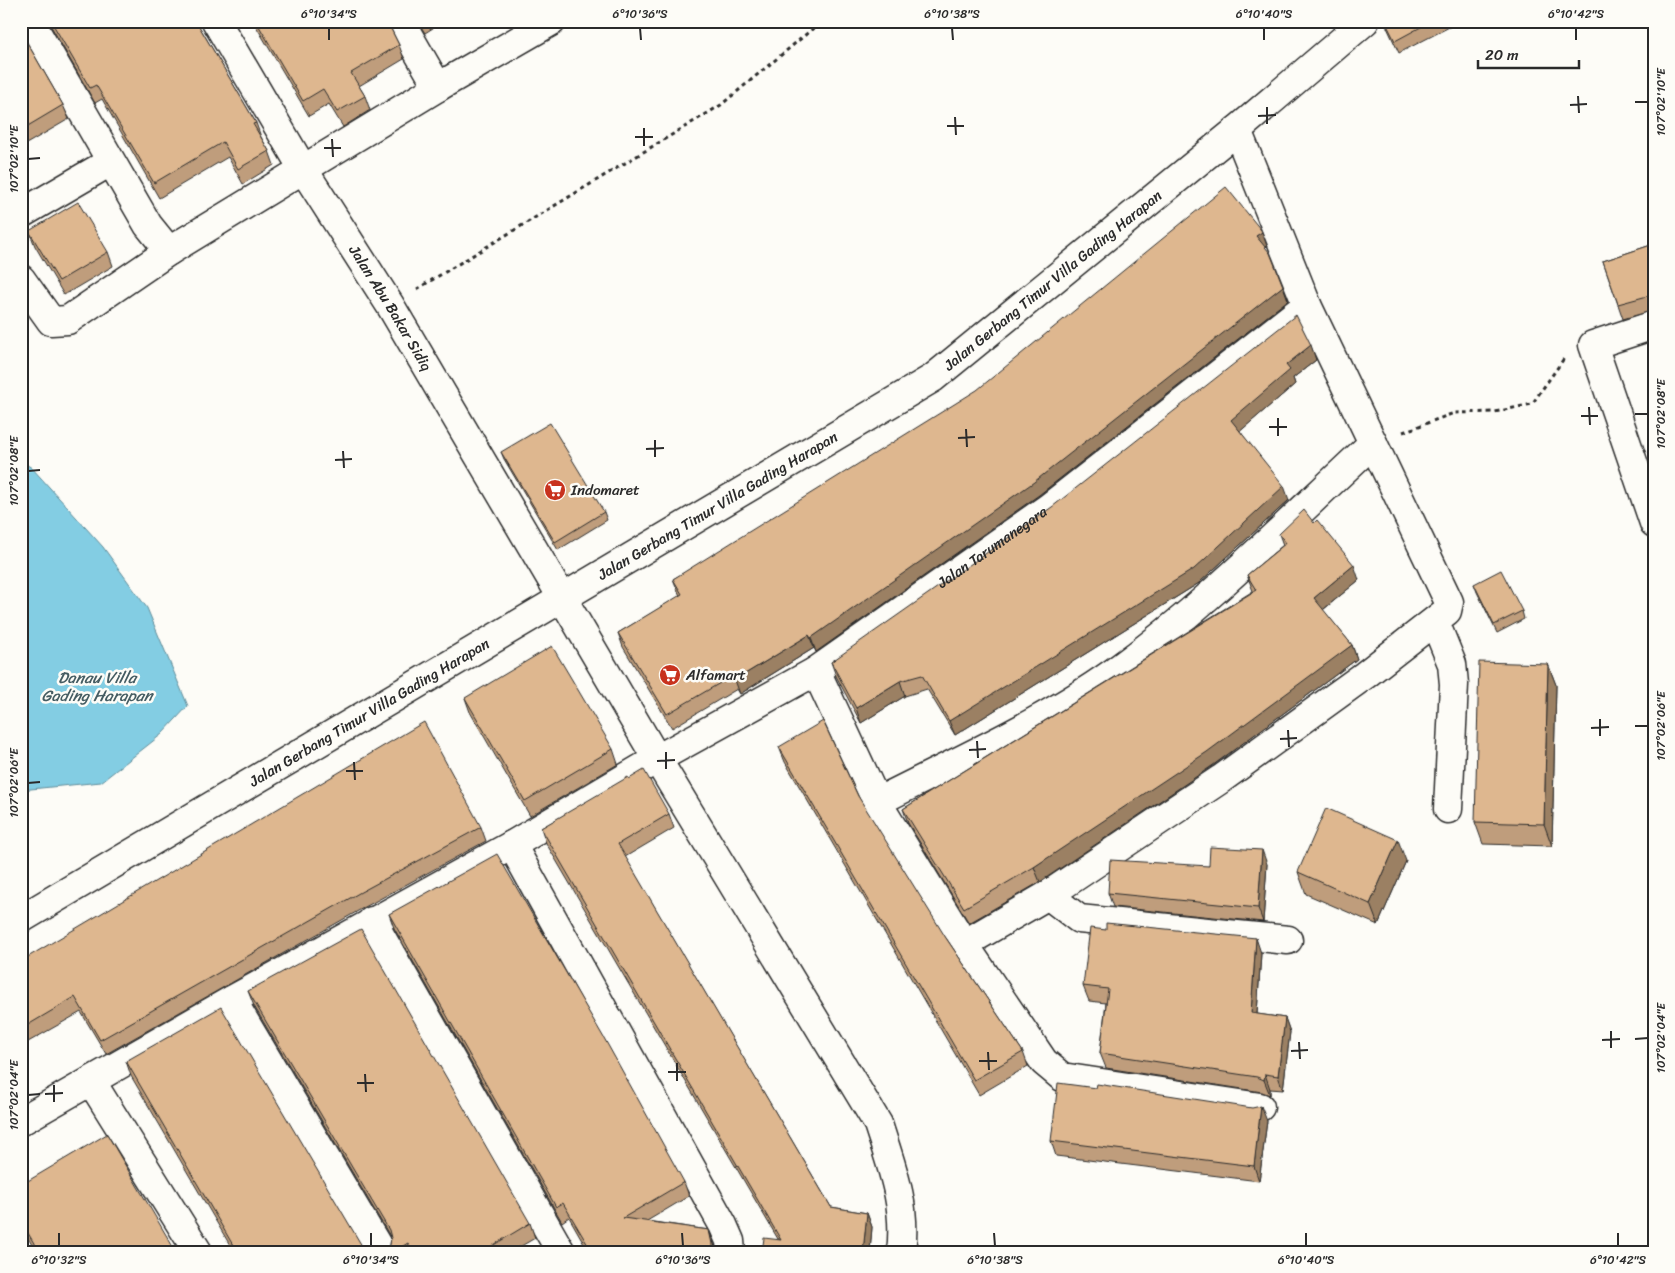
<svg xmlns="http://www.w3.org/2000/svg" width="1675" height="1273" font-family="Sriracha,sans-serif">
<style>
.water{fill:#83cde3;stroke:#608c99}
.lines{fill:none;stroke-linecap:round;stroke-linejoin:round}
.street-casing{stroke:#2b2b2b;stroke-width:31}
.path{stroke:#2b2b2b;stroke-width:3;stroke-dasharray:4 4;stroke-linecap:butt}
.street{stroke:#fdfcf7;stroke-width:28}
.wall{fill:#bf9d7b;stroke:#2b2b2b}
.shaded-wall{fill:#9b8064;stroke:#2b2b2b}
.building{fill:#deb78f;stroke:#2b2b2b}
.ticks{fill:none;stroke:#2b2b2b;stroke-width:2}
.labels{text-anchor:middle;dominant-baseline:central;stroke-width:5;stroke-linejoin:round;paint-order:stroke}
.street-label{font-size:15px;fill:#2b2b2b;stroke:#fdfcf7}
.poi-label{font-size:15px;fill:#2b2b2b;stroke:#fdfcf7;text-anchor:start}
.water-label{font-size:16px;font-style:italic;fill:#455c62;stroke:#fdfcf7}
.neatline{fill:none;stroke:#2b2b2b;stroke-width:2}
.ticks-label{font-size:12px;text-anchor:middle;fill:#2b2b2b}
</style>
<rect width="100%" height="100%" fill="#fdfcf7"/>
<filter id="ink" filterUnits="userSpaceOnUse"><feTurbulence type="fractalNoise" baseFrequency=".02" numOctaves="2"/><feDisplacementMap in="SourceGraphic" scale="10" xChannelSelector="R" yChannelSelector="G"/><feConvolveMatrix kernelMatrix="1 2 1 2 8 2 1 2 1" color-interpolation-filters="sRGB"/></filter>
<g filter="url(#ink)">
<path class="water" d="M21,461L32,468L103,547L147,608L188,706L162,734L101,782L21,790Z"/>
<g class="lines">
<g class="street-casing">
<g id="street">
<path d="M30,21L148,225L169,251L438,87L552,21"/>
<path id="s1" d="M216,21L303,169L390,305L657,759L878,1124C892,1168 907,1205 901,1252"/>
<path d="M400,21L438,87"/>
<path d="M21,214L110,162"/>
<path d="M21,279L51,321L68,320L169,251"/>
<path d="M1654,325L1593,345L1654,523"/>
<path d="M1435,622L1452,664L1454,684L1448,809"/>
<path d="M816,671L877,802L964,944L1044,1062L1062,1077L1260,1107"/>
<path d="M877,802C959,760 1052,719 1125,664C1213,599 1292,518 1373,443"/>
<path d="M512,845L723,1225L730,1241L731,1252"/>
<path d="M1048,895L1079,919L1288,940"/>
<path id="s2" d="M21,919L933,378L1237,130L1365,21"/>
<path d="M372,921L561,1252"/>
<path d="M964,944L1048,895L1221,779L1365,675L1447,611L1449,602L1307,305L1237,130"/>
<path d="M232,1000L381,1252"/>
<path d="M91,1081L198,1252"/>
<path id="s3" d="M21,1121L232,1000L512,845L657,759L816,671L1048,508L1307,305"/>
</g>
</g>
<g class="path">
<path d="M417,289L721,105L822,21"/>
<path d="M1403,432L1454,413L1495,412L1532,404L1565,357"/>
</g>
<use href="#street" class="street"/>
</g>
<g class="wall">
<path d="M48,21H196L256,123L261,137L269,151L274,165L243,184L228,157L159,198L102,99L95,103Z"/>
<path d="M253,21H387L399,45L404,59L359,86L365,96L370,110L343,127L329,104L309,116Z"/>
<path d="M417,21H444L425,33Z"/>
<path d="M1384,21H1461L1399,53Z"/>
<path d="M21,32L63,105L69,119L21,147Z"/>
<path d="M29,231L108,252L113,266L64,295L35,246Z"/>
<path d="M1654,244V310L1623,319L1603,261Z"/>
<path d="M1267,246L1265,247L1283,286L1288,300L1039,495L816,652L814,648L740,694L737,689L672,728L623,647L618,633L680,596L673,579Z"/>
<path d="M1316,360L1293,378L1295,384L1240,431L1289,500L1199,583L955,735L927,689L905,696L861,723L836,676L831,662Z"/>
<path d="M501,452L604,512L607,520L558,550L504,459Z"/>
<path d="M1279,534L1359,580L1323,610L1352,645L1357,659L1212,766L1040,882L969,923L908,823L903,809L1253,591L1247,575L1283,545Z"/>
<path d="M1474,584L1522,611L1524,619L1497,633L1477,592Z"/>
<path d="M1548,664L1556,685L1552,846L1483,844L1475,822Z"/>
<path d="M465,698L613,749L618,764L530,816L470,712Z"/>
<path d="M779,747L946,938L1023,1052L1028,1066L979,1095L785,762Z"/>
<path d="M629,779L669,814L674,828L625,857L831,1207L867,1213L872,1227L870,1252L778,1239L546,843L541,828Z"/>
<path d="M481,827L486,841L365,907L106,1054L81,1012L21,1046V961Z"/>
<path d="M1406,861L1378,925L1306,894L1298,872Z"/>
<path d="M1267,864L1263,922L1113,907L1108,893L1209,866Z"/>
<path d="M389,914L684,1182L689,1196L647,1221L709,1230L714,1244L716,1252H589L569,1217L562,1222L394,928Z"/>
<path d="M1261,953L1257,1014L1285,1018L1290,1032L1283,1090L1270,1089V1095L1262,1092L1106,1068L1100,1053L1106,1003L1089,1001L1083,986Z"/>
<path d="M248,991L530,1223L535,1238L511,1252H393L384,1251L390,1245L391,1238L254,1006Z"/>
<path d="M126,1061L362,1246L368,1251L371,1252H234L131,1076Z"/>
<path d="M1267,1121L1259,1181L1056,1156L1051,1141Z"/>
<path d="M21,1185L176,1252H36L21,1226Z"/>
</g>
<g class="shaded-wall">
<path d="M1262,232L1267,246L1261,250L1256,236Z"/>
<path d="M1283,286L1288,300L1039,495L816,652L811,638Z"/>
<path d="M1311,345L1316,360L1293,378L1295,384L1237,434L1231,420L1286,365Z"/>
<path d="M1284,486L1289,500L1199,583L955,735L949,721Z"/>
<path d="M1354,565L1359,580L1319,613L1314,598Z"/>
<path d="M809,635L814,648L740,694L735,680Z"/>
<path d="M1352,645L1357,659L1212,766L1040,882L1034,867Z"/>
<path d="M1548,664L1556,685L1552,846L1544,824Z"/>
<path d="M900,681L905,696L861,723L856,708Z"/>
<path d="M1398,840L1406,861L1378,925L1370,904Z"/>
<path d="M1262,850L1267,864L1263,922L1258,908Z"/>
<path d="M1256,938L1261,953L1256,1028L1251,1013Z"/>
<path d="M1285,1018L1290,1032L1283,1090L1278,1076Z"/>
<path d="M1265,1074L1270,1089V1095L1264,1080Z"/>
<path d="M1261,1106L1267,1121L1259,1181L1254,1166Z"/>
<path d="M867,1213L872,1227L870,1252H863Z"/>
<path d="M709,1230L714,1244L716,1252H711Z"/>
</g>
<g class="building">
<path d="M51,21H196L256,123L253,124L269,151L238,169L223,142L154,183L96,85L90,88Z"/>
<path d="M256,21H387L399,45L351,73L365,96L337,112L323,89L303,101Z"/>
<path d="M1385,21H1432L1395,41Z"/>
<path d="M21,32L63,105L21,130Z"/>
<path d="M1226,187L1261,230L1262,232L1256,236L1270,253L1283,286L1034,482L811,638L809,635L735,680L732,676L667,714L618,633L682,594L673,579L977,390Z"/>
<path d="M78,202L108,252L59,281L29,231Z"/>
<path d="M1654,244V297L1651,295L1618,304L1603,261Z"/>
<path d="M1296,315L1311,345L1286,365L1290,370L1231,420L1284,486L1205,559L1194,569L949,721L922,675L900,681L856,708L831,662L1052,507Z"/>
<path d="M550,423L604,512L555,542L501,452Z"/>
<path d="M1304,510L1314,523L1317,520L1354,565L1314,598L1352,645L1207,752L1034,867L964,908L903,809L1256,590L1247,575L1286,543L1279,534Z"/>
<path d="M1501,570L1522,611L1494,625L1474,584Z"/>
<path d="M552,646L613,749L525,801L465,698Z"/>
<path d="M1479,662L1548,664L1544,824L1475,822Z"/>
<path d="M823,721L858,796L946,938L1023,1052L974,1080L779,747Z"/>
<path d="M424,722L481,827L359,893L100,1040L75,997L21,1029V961Z"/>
<path d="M644,770L669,814L618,844L831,1207L867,1213L863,1252H762L764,1238L781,1240L541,828L628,777L629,779Z"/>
<path d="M1326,808L1398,840L1370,904L1298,872Z"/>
<path d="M1210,847L1262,850L1258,908L1108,893L1110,860L1209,866Z"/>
<path d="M497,854L604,1038L684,1182L623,1218L709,1230L712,1244L711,1252H592L563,1203L556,1207L389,914Z"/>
<path d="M1106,923L1256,938L1251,1013L1285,1018L1278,1076L1265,1074L1264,1080L1257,1077L1100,1053L1108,989L1083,986L1090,928L1106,930Z"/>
<path d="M361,929L530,1223L482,1252H413L408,1243L393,1252H381L384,1251L390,1245L391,1238L389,1230L248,991Z"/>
<path d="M221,1007L362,1246L368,1251L371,1252H237L126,1061Z"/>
<path d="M1058,1083L1096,1088L1097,1084L1252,1108L1261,1106L1254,1166L1051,1141Z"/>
<path d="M107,1134L176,1252H39L21,1221V1185Z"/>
</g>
</g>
<path class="ticks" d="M329,28V40M640,28L641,40M952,28L953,40M1264,28V40M1576,28V40M1578,96L1579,113M1635,102H1648M1570,105L1587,104M1267,107V124M1258,116L1276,115M955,117L956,135M947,126H964M644,128V146M635,137H653M332,139L333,157M324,148H341M28,159L40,158M1589,407L1590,425M1635,414H1648M1581,416H1598M1278,418V436M1269,427H1287M966,429L967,447M958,438L975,437M655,440V457M646,449L664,448M343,451L344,468M335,460L352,459M28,471L40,470M1600,719V736M1635,726H1648M1591,728L1609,727M1288,730L1289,747M1280,739L1297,738M977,741L978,758M969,750L986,749M666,752V769M657,761L675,760M354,762L355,780M346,771H363M28,783L40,782M1611,1031V1048M1635,1039L1648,1038M1602,1040L1620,1039M1299,1042L1300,1059M1291,1051L1308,1050M988,1052L989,1070M979,1061H997M677,1063V1081M668,1072H686M365,1074L366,1092M357,1083H374M54,1085V1102M45,1094L63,1093M28,1095L40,1094M59,1233V1246M371,1233V1246M682,1233L683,1246M994,1233L995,1246M1306,1233V1246M1618,1233V1246"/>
<defs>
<g id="supermarket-disc" transform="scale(1.125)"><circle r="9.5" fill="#c8321e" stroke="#fdfcf7"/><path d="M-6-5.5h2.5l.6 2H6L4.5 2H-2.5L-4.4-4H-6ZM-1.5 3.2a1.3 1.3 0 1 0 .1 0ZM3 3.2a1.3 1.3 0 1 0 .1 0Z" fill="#fff"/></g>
</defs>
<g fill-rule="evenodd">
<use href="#supermarket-disc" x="555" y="490"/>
<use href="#supermarket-disc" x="670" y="675"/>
</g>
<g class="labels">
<g class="street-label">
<text stroke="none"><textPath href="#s2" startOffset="1215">Jalan Gerbang Timur Villa Gading Harapan</textPath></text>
<text stroke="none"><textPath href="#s1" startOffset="336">Jalan Abu Bakar Sidiq</textPath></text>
<text stroke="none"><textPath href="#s2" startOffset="810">Jalan Gerbang Timur Villa Gading Harapan</textPath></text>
<text stroke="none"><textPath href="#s3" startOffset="1129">Jalan Tarumanegara</textPath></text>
<text stroke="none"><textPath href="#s2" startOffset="405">Jalan Gerbang Timur Villa Gading Harapan</textPath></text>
</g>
<g class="poi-label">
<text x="571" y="490">Indomaret</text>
<text x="686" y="675">Alfamart</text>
</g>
<g class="water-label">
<text x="97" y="677">Danau Villa<tspan x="97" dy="18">Gading Harapan</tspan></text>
</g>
</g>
<rect width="1675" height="1273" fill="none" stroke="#fdfcf7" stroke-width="55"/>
<path d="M1478 60v8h101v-8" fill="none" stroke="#2b2b2b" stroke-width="2.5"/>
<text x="1485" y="60" font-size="15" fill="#2b2b2b" stroke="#fdfcf7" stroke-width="4" paint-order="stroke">20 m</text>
<rect x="28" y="28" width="1620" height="1218" class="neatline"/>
<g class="ticks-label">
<text x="329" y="18">6°10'34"S</text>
<text x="640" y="18">6°10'36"S</text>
<text x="952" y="18">6°10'38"S</text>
<text x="1264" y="18">6°10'40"S</text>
<text x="1576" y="18">6°10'42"S</text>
<text transform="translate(1661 102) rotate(-90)" y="4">107°02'10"E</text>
<text transform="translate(14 159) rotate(-90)" y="4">107°02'10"E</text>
<text transform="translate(1661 414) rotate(-90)" y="4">107°02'08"E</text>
<text transform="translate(14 471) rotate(-90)" y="4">107°02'08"E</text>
<text transform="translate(1661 726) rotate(-90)" y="4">107°02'06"E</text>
<text transform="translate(14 783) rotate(-90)" y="4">107°02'06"E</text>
<text transform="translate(1661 1038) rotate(-90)" y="4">107°02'04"E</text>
<text transform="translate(14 1095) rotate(-90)" y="4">107°02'04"E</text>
<text x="59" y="1264">6°10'32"S</text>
<text x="371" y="1264">6°10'34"S</text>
<text x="683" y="1264">6°10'36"S</text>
<text x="995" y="1264">6°10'38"S</text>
<text x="1306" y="1264">6°10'40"S</text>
<text x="1618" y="1264">6°10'42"S</text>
</g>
</svg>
